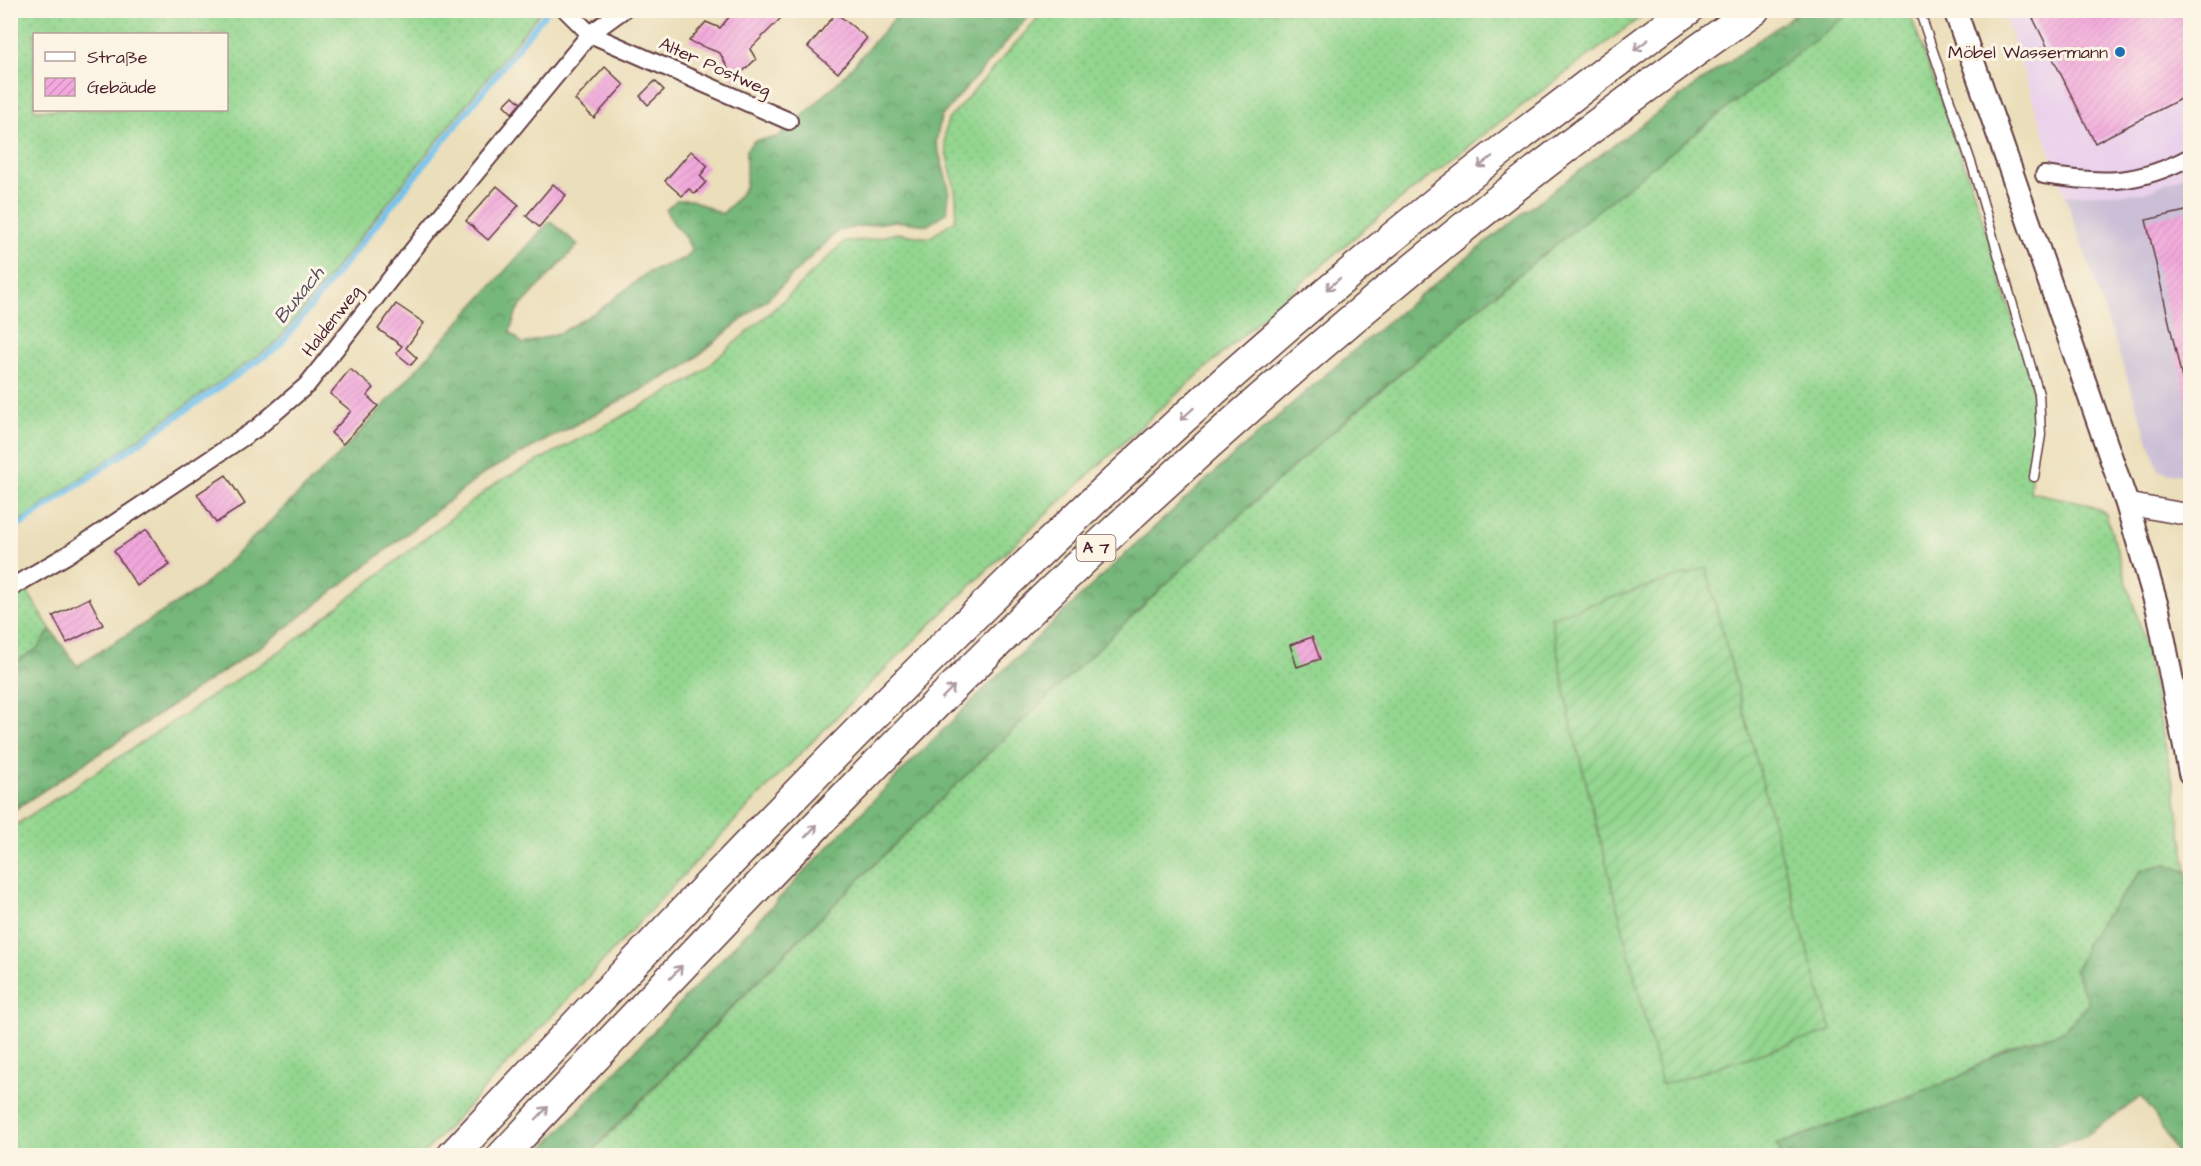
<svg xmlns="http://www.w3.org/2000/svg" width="2201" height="1166" font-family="'Architects Daughter',sans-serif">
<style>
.built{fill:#ead1ec}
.industrial{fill:#cabfd6}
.grass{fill:url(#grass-dots);stroke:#6e7a5d;stroke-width:1.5;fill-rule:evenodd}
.forest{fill:url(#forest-crowns);stroke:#606b52;stroke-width:1.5}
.garden{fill:url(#garden-furrows);stroke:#6e7a5d;stroke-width:1.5}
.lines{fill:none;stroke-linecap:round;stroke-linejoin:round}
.stream{stroke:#72c2ed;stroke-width:6}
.building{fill:url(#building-hatch)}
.service-casing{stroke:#623c40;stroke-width:11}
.minor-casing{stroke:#623c40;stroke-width:20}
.tertiary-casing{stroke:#623c40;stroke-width:24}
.secondary-casing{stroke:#623c40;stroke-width:26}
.motorway-casing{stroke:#623c40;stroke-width:33}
.service{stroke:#fff;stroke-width:8}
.minor{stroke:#fff;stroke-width:16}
.tertiary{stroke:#fff;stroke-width:21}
.secondary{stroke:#fff;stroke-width:22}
.motorway{stroke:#fff;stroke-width:30}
.oneway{stroke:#ae9aa0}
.poi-dot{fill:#1f6fb2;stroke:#fcf5e5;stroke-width:2}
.labels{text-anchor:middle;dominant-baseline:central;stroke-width:6;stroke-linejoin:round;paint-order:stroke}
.shield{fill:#fcf5e5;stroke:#7f5f63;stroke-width:1.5}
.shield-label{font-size:16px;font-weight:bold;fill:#4a1f2b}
.poi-label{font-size:18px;fill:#4a1f2b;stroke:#fcf5e5;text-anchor:end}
.street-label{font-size:18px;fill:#4a1f2b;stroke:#fcf5e5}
.water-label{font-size:20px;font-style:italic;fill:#565065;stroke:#fcf5e5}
</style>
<defs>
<pattern id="grass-dots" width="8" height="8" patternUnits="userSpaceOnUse" patternTransform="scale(1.5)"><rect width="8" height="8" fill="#93d68f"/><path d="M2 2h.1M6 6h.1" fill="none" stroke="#80b77c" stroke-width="1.8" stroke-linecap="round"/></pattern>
<pattern id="forest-crowns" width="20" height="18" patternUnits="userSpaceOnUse" patternTransform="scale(1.5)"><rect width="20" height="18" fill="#76b77a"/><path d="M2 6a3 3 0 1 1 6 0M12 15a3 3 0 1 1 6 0" fill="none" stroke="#639464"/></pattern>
<pattern id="garden-furrows" width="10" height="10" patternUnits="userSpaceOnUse" patternTransform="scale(1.5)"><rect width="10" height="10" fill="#93d68f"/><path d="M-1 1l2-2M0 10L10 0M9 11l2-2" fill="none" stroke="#80b77c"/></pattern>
<pattern id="building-hatch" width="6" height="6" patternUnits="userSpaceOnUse" patternTransform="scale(1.5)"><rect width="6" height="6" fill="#f2a8dc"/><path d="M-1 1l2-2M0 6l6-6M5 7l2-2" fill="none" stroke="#d190bd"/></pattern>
</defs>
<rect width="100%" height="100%" fill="#fcf5e5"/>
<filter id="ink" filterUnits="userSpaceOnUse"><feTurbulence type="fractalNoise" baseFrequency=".0167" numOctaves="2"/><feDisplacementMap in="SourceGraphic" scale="12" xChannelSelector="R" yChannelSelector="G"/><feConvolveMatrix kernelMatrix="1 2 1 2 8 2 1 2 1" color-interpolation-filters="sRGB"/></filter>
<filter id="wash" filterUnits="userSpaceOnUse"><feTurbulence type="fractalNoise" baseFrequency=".008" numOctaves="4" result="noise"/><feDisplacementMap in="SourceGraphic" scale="24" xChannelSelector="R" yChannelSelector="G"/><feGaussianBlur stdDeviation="1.35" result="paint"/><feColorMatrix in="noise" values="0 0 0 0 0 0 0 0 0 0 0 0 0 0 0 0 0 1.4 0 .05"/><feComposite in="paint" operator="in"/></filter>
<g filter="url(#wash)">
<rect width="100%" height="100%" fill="#ebdeba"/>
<path class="built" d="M2003,11H2190V173L2144,193L2065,195Z"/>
<path class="industrial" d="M2190,173V476L2159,471L2065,195L2144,193Z"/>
<g class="grass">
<path d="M11,10H541V11L276,343L11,527ZM226,34V110H34V34Z"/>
<path d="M1044,11H1649C1543,90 1435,168 1335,254C1136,427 941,608 757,798C644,915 534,1036 422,1155H11V828L285,648L496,483L693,379L782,302L845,241L870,240L897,233L929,238L955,220C963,183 936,152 948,120Z"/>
<path d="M1853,11H1909L1974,193L2026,362L2036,408L2030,492L2085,503L2106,514L2141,629L2175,793L2187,872L2166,864L2141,871L2089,938L2075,971L2089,1004L2063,1032L2008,1048L1955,1079L1777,1145L1781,1155L588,1156C825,911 1065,668 1320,443C1492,292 1672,150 1853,11Z"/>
<path d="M25,588L51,630L37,649L11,665V592Z"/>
</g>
<g class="forest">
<path d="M901,11H1033L941,117L936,142L949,189L947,212L928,225L894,221L839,230L772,295L684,367L486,472L272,639L11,812V665L37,649L51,630L77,666L201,588L342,452L550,221L578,245L517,310L510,332L523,344L562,332L602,308L647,273L687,257L691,250C688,235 671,225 666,210L677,200H692L722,214C753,182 745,192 746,150L754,141L778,137L805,114L841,79Z"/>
<path d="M1800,11H1853C1672,150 1492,292 1320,443C1224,528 1130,618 1037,707C884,853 734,1002 588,1155H537C694,989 849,820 1013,661C1116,561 1222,464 1330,371C1480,241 1639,124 1800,11Z"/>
<path d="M2166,864L2187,872L2190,892V1155H2177L2152,1110L2141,1097L2085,1136L2030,1155H1781L1777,1145L1955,1079L2008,1048L2062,1032L2089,1004L2075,971L2089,938L2142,870Z"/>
</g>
<path class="garden" d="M1706,568L1796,910L1831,1031L1662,1085L1571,723L1551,617Z"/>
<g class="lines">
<path class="stream" d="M10,532L279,346L548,10"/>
</g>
<g id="blocks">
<g class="building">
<path d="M735,10H776L781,18L750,49L756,59L734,80L720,53L689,41L706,22L720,28Z"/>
<path d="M2029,10H2190V94L2095,143Z"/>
<path d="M836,13L867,38L838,73L808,47Z"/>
<path d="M605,67L624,85L594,118L575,100Z"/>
<path d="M655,81L664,90L648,105L640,96Z"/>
<path d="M513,96L521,103L512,113L504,105Z"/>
<path d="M691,151L708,166L700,176L706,182L695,194L689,189L682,196L665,181Z"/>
<path d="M553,184L566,195L539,227L526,216Z"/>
<path d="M497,186L519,205L488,240L466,221Z"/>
<path d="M2190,210V414L2146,220Z"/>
<path d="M396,304L424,323L406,348L417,358L411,365L396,353L402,346L378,329Z"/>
<path d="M350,369L374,388L367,396L378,406L343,444L331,433L351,411L330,394Z"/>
<path d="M226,475L245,504L216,523L197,494Z"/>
<path d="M147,529L170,565L137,586L114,551Z"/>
<path d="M89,598L103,625L67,643L53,616Z"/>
<path d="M1312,637L1320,659L1297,667L1290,645Z"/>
</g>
</g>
</g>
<g filter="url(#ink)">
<use href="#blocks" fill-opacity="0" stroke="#623c40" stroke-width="1.5"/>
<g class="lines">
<g class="service-casing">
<path id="service" d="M1919,10L1972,165L2039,394L2041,435L2034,477"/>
</g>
<g class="minor-casing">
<g id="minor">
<path d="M566,10L590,34L789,121"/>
<path d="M2044,175C2101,184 2138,185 2190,157"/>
<path d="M10,588L67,555L257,428L307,385L424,236L590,34L623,10"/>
</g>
</g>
<g class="tertiary-casing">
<path id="tertiary" d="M2127,504L2190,515"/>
</g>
<g class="secondary-casing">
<path id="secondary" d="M1955,10L2127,504L2158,610L2190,773"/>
</g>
<g class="motorway-casing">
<g id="motorway">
<path d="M452,1156C798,788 1141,422 1545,117C1593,81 1639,44 1688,10"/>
<path d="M502,1156C702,945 900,732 1112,533C1313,344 1528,168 1754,10"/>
</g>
</g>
<use href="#service" class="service"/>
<use href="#minor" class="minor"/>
<use href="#tertiary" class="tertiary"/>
<use href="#secondary" class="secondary"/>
<use href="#motorway" class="motorway"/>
</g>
<defs><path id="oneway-shaft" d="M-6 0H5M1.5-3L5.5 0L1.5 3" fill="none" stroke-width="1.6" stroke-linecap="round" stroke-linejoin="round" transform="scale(1.5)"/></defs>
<g class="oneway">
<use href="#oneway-shaft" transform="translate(1641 45) rotate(143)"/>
<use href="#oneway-shaft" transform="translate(1485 162) rotate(142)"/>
<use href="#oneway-shaft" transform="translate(1333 284) rotate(140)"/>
<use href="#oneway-shaft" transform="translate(1187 414) rotate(138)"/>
<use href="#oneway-shaft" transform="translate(948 692) rotate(-45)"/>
<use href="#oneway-shaft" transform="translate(811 831) rotate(-46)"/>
<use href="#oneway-shaft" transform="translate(676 972) rotate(-47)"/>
<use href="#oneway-shaft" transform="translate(542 1113) rotate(-46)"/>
</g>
</g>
<circle class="poi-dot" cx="2120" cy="52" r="6"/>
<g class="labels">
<rect class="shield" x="1076.5" y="535" width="39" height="26" rx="4.5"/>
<g class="shield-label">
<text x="1096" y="548">A 7</text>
</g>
<g class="poi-label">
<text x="2108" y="52">Möbel Wassermann</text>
</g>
<g class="street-label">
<text transform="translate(715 67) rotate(24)">Alter Postweg</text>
<text transform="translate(332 321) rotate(-52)">Haldenweg</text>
</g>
<g class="water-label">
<text transform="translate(299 295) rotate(-51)">Buxach</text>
</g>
</g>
<rect width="2201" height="1166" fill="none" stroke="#fcf5e5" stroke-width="36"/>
<rect x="33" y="33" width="195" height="78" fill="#fcf5e5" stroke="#b59f9b" stroke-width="1.5"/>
<rect x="45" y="52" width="30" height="9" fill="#ffffff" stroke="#b59f9b" stroke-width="1.5"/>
<text x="87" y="63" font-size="18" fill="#4a1f2b">Straße</text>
<rect x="45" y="78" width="30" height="18" fill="url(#building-hatch)" stroke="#b59f9b" stroke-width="1.5"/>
<text x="87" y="93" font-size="18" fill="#4a1f2b">Gebäude</text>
</svg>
